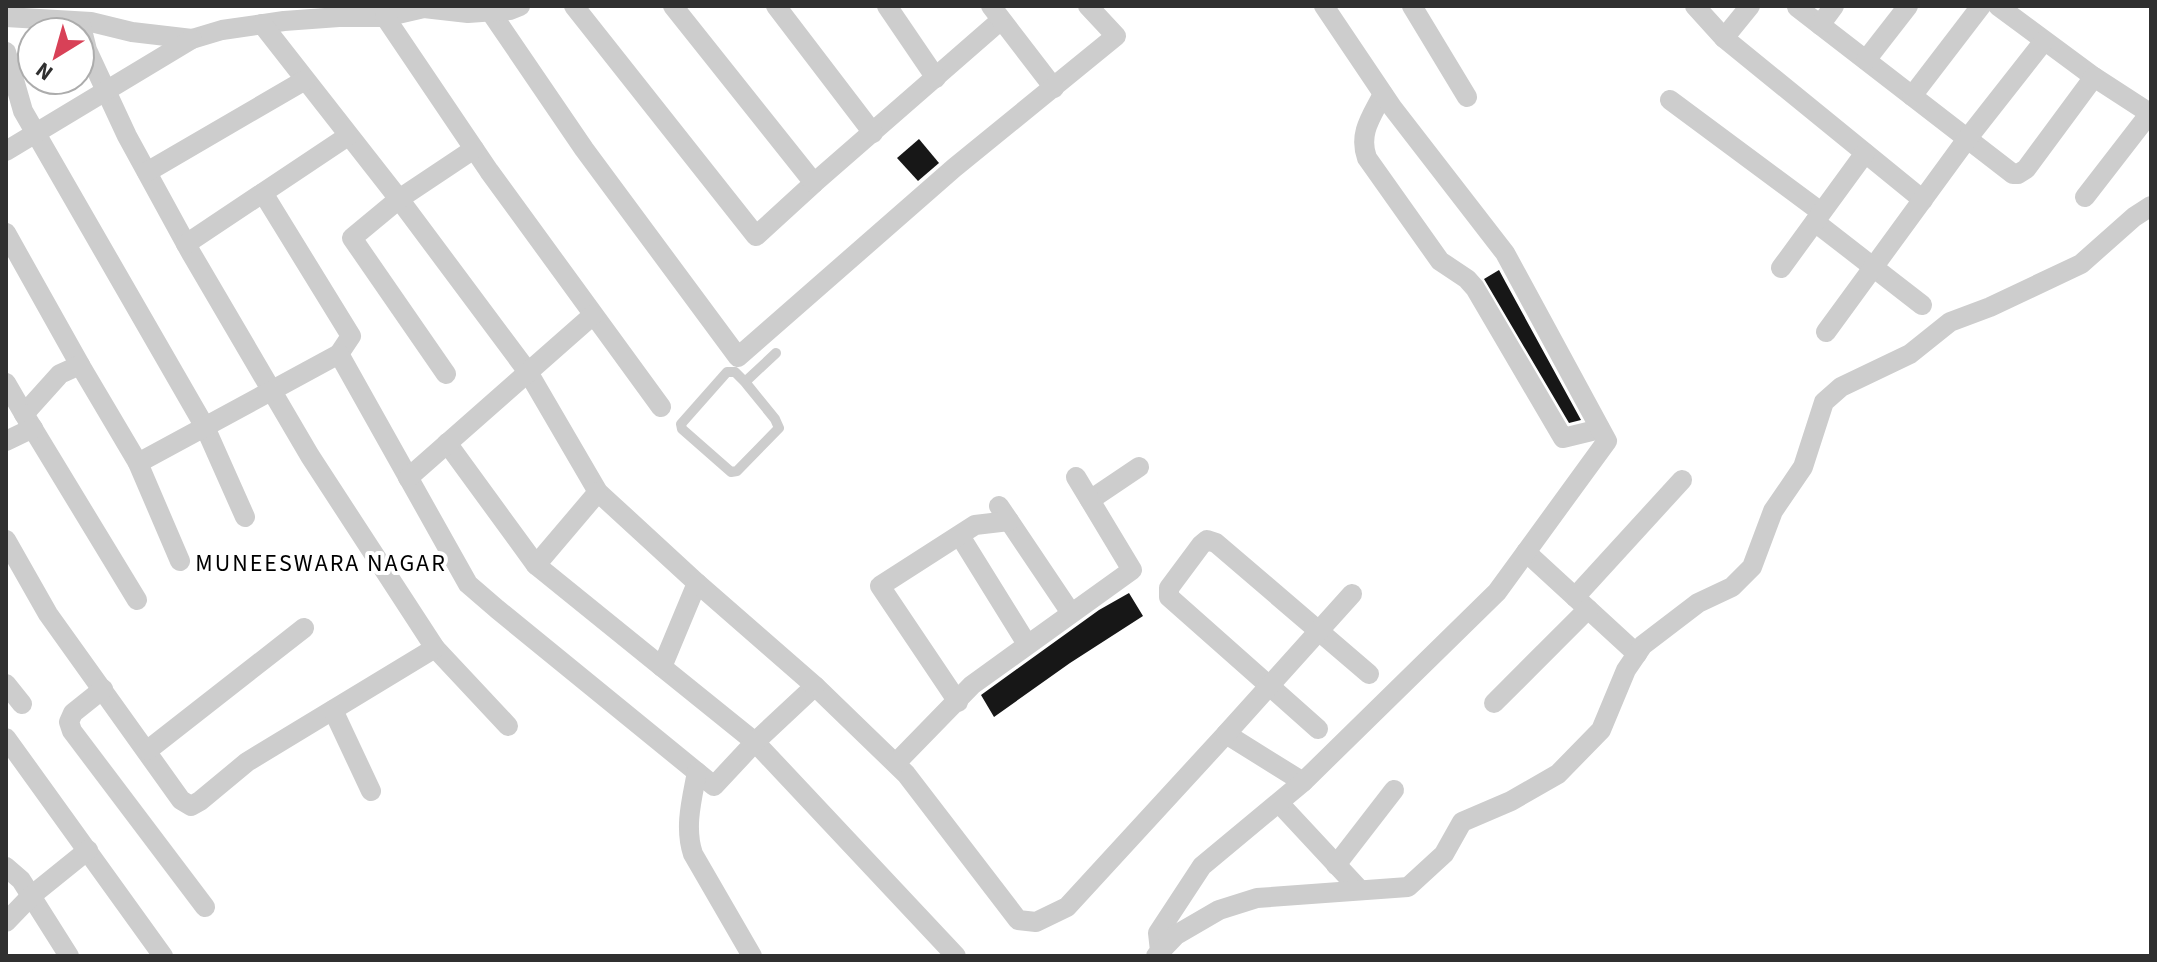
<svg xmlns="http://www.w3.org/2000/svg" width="2157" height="962" font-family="'Source Sans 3',sans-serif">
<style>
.building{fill:#171717}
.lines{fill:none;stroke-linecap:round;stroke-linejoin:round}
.lane{stroke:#cdcdcd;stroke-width:10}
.street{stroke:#cdcdcd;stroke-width:20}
.labels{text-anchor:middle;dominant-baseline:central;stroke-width:8;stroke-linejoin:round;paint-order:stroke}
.neighbourhood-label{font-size:24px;letter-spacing:2px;fill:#000;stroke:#fff}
</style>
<rect width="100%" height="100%" fill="#fff"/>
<g class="building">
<path d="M919,139L939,163L918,181L897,158Z"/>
<path d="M1499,270L1506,283L1581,420L1569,423L1484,279Z"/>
<path d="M1129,593L1143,616L1070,663L994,717L981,695L1099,610Z"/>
</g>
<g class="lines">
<path class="lane" d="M745,382L775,419L779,428L737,471L731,472L682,429L681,424L727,372H735L745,382L776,353"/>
<g class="street">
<path d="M574,6L756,236L814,183"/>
<path d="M673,6L814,183L1001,20"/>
<path d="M776,6L873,133"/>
<path d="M887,6L936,78"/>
<path d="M991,6L1054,88"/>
<path d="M1412,6L1467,97"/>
<path d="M1695,6L1724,38L1923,200"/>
<path d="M1998,6L2094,77L2151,114"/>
<path d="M1797,7L2013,174H2018L2026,169L2094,77"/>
<path d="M490,11L584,149L738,357L954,168L1116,36L1088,6"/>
<path d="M6,17L91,22L132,32L192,39L222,30L284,21L339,17H385L424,8L468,13L510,10L520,6"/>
<path d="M385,17L489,171L661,407"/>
<path d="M80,22L87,50L127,136L191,253L310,456L435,648L508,726"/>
<path d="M262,24L399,199L528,372L598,492L697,583L662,667L755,742L956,956"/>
<path d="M1820,25L1834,6"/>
<path d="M1724,38L1750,6"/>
<path d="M6,52L23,111L205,427L245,517"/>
<path d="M1866,60L1908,6"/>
<path d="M1383,94C1372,116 1358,133 1367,158L1440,261L1467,279L1475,288L1563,438L1600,429"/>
<path d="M1912,96L1981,6"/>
<path d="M1670,100L1821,212"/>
<path d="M6,151L192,39"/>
<path d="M147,172L305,80"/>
<path d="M263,193L351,336L339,354"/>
<path d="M2085,197L2150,113"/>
<path d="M1815,222L1922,305"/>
<path d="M6,233L80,365"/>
<path d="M186,244L348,136"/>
<path d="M1781,268L1865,153"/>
<path d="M1826,332L1967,139L2044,41"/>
<path d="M446,374L352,238L399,199L474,149"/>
<path d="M6,383L24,414L60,374L80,365L138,463L339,354L468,584L497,609L714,786L755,742L815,686L906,774L1018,920L1036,922L1067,907L1226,734L1303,782"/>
<path d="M24,414L137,600"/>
<path d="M6,441L33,428"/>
<path d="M447,443L536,565"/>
<path d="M138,463L180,561"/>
<path d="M408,478L593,315"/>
<path d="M598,492L536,565L662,667"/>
<path d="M1090,500L1139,467"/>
<path d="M999,506L1071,613"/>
<path d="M960,536L1027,644"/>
<path d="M6,540L48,614L181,800L191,806L200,801L247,762L435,648"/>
<path d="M1526,552L1637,654"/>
<path d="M697,583L815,686"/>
<path d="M1575,597L1682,480"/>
<path d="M6,684L22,704"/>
<path d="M103,689L73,713L69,722L72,731L205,907"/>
<path d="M958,702L880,586L975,525L1009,521"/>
<path d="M1494,703L1588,609"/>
<path d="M333,710L371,791"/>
<path d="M1318,729L1169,597V588L1201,545L1207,540L1216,543L1369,674"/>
<path d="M1226,734L1352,594"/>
<path d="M6,738L163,956"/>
<path d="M148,750L304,628"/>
<path d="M896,763L972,685L1132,570L1076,477"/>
<path d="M697,772C692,799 684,827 693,854L752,956"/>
<path d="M1279,803L1360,890"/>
<path d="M1336,865L1394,790"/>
<path d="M6,867L21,880L69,956"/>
<path d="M6,922L31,896L88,850"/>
<path d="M1160,951L1158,933L1202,866L1303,782L1497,592L1607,441L1505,253L1392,107L1324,6"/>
<path d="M1156,956L1176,935L1219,910L1257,898L1408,887L1444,854L1462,822L1511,801L1558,774L1601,730L1626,670L1643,645L1698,603L1732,587L1752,567L1773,511L1803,467L1824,402L1841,387L1910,354L1950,322L1990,307L2081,264L2134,217L2151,206"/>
</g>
</g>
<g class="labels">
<g class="neighbourhood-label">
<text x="321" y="563">MUNEESWARA NAGAR</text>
</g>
</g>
<rect width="2157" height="962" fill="none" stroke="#303030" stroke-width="16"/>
<g transform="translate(56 56) rotate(217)"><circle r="38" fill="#ffffff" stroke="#acacac" stroke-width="2"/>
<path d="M0-6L14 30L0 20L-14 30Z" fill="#d84157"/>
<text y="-12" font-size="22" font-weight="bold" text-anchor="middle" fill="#303030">N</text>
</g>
</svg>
